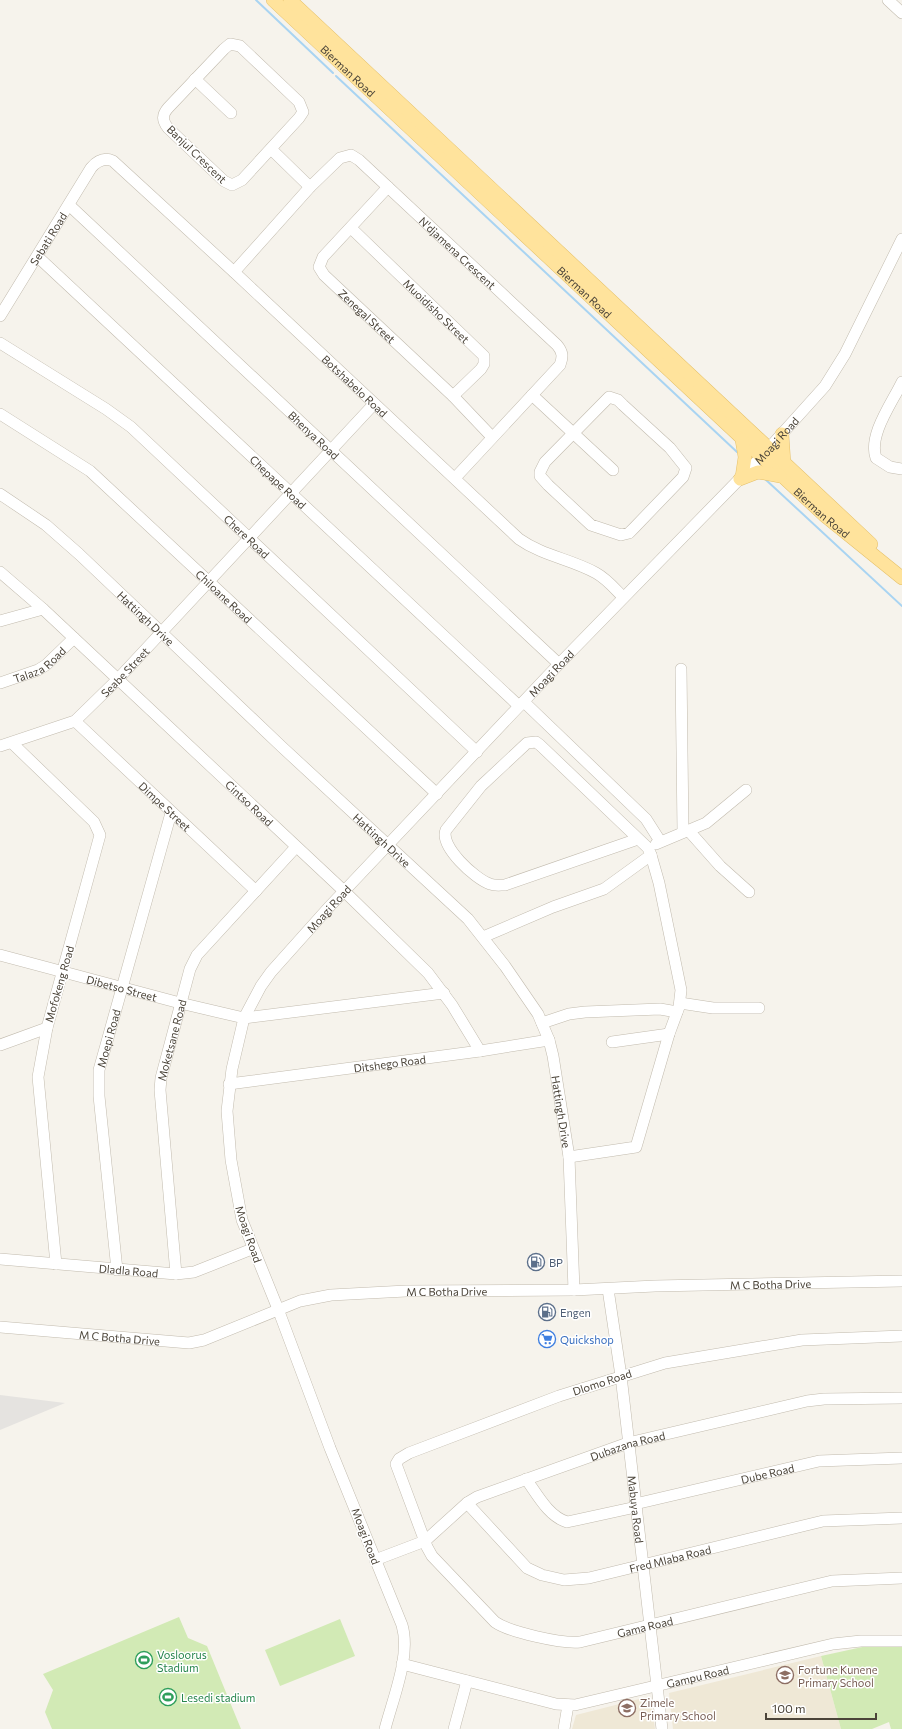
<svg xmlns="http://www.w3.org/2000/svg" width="902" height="1729" font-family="Commissioner,sans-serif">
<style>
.education{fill:#efe8d6}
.green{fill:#d2eab5}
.parking{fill:#e5e3e0}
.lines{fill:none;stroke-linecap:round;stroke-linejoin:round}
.stream{stroke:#a9d4f2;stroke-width:2}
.minor-casing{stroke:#c2bbae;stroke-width:12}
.major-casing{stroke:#e6c16a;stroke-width:14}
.minor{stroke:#fff;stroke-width:11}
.major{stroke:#ffe39c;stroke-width:13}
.labels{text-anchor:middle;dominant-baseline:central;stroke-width:3;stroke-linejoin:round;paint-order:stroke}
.street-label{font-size:11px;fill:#4b4439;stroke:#fff}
.service-label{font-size:11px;fill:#4e5e75;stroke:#fff;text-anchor:start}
.shop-label{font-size:11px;fill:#366cbe;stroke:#fff;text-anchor:start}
.leisure-label{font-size:11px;fill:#27864d;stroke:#fff;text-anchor:start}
.education-label{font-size:11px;fill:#785e54;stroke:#fff;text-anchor:start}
</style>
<rect width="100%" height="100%" fill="#f6f3ec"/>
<g class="education">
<path d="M821,1656L841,1729H673L669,1693Z"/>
<path d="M647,1697L651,1701L655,1729H572L576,1715Z"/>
</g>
<g class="green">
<path d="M179,1617L188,1638L207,1646L241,1729H52L45,1712L53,1690L43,1674Z"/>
<path d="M340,1619L355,1656L280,1686L265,1650Z"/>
<path d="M902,1645V1729H891L889,1722L872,1729H841L821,1656L867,1646Z"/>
</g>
<path class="parking" d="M0,1395L65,1403L0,1430Z"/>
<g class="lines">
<g class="stream">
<path d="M256,0L333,73"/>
<path d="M336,76L737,452"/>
<path d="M765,479L902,606"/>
</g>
<g class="minor-casing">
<g id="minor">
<path d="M888,0L902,13"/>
<path d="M230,44L240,46L299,102L303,112L299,118L242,180L232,185L224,181L168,128C162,120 162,115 168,108L224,49Z"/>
<path d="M195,79L231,113"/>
<path d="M271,149L310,187"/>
<path id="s1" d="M388,187L323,257L319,267L324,275L453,396L492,437"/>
<path id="s2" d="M69,205L559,664"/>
<path id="s3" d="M351,228L484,356V364L481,369L453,396"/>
<path id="s4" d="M38,257L519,706"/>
<path id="s5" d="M234,272L310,187L340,158L351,155L359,160L557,345C563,352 563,357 560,365L455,478"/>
<path id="s6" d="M0,316L91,168C97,161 104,157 113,161L234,272L519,539C543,556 571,559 596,573C607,579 615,589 623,597"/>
<path id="s7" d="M0,343L106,409L131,427L477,752"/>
<path d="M902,382C892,403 868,435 876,458L890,467L902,469"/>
<path d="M532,395L613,470"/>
<path d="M609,397L618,400L623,405L670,448L686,468L683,477L634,528L629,533L621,535L591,525L548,485L540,476V472L545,462Z"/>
<path id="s8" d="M0,414L90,471L437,794"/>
<path id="s9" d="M0,494L46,525L79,554L282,747L468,919L505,966L538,1014L549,1040L553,1056L569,1157L574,1290"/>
<path id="s10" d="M0,572L43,609L345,892L428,973L452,1005L480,1051"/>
<path d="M0,621L43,609"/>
<path d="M681,669L683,832"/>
<path id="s11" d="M0,683L38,670L46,665L74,638"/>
<path d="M524,702L646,819L660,841"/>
<path id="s12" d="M75,721L256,891"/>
<path d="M12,743L94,822L100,835L47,1028L38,1077L56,1264"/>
<path id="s13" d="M0,746L75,721L117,680L374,404"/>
<path d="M689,831L720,866L749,892"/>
<path d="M656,844L706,823L746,790"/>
<path d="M483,937L553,907L604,889L651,855L648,848L540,745L536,742L527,743L481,786L446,830C439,846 475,879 490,884C495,886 500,885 505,885L638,839"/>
<path id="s14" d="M0,955L180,1003L244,1018L444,993"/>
<path d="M680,1003L713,1008H759"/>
<path d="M542,1023L569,1014L585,1012L660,1009L677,1012"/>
<path d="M612,1042L669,1034"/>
<path d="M0,1045L47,1028"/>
<path id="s15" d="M229,1084L480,1051L549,1040"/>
<path d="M569,1157L636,1147L669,1034L679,1007L681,990L659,883L651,855"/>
<path id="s16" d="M0,1259L176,1274L194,1272L252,1249"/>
<path id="s17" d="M117,1270L99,1096V1070L171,813"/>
<path id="s18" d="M176,1274L160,1090L161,1078L190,969L197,955L296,847"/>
<path id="s19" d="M608,1289L621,1376L662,1729"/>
<path id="s20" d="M0,1327L189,1343L204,1340L300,1301L331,1295L406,1291L574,1290L655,1286L902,1281"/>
<path id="s21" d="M902,1336L802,1340L665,1363L559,1396L409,1453L399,1459L396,1464L427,1547L432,1556L495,1622C509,1632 562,1644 580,1642L832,1581L902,1578"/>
<path d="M526,1479C537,1494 548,1516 567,1522L636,1507"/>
<path id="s22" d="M467,1503L527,1568L542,1575L564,1580L589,1578L823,1521L902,1518"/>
<path id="s23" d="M635,1504L819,1461L902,1458"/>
<path id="s24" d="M375,1560L425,1541L467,1503L477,1497L628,1443L807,1401L824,1399L902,1398"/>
<path id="s25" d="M402,1664L556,1704L575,1705L833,1644L861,1641H902"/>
<path id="s26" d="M385,1729C393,1698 411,1656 402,1625L330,1448L278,1309L242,1220L231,1160L227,1111L232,1069L244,1018L261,986L271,972L330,906L559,664L761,457L825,386L845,354L902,239"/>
<path d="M454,1729L467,1681"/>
<path d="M564,1729L568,1705"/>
</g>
</g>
<g class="major-casing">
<g id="major">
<path id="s27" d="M273,0L824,515L902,578"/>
<path d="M290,0L871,544"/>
<path d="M782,434L784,463"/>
<path d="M742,477L745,457L742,440"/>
<path d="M740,479L758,472L780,476"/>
</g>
</g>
<use href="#minor" class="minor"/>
<use href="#major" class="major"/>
</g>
<defs>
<g id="fuel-ring" transform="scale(0.9)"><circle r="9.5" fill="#fff" stroke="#5c6f8a" stroke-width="1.5"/><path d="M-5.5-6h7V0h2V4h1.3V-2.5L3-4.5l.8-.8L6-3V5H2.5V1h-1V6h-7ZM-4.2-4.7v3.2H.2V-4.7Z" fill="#5c6f8a"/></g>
<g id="supermarket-ring" transform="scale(0.9)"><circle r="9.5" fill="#fff" stroke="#3f7fe0" stroke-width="1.5"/><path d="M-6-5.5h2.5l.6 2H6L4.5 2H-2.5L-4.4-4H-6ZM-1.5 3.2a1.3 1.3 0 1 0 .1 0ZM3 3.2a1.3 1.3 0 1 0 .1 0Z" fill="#3f7fe0"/></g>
<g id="stadium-ring" transform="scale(0.9)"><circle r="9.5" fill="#fff" stroke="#2e9e5b" stroke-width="1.5"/><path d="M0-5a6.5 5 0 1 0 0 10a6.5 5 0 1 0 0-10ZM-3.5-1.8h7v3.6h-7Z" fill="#2e9e5b"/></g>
<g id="school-ring" transform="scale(0.9)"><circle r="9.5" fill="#fff" stroke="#8d6e63" stroke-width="1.5"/><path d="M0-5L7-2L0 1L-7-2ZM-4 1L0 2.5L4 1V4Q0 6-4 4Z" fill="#8d6e63"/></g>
</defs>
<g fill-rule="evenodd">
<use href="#fuel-ring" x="536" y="1262"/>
<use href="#fuel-ring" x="547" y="1312"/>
<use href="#supermarket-ring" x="547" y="1339"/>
<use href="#stadium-ring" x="144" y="1660"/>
<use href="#school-ring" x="785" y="1675"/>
<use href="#stadium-ring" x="168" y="1697"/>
<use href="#school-ring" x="627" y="1708"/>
</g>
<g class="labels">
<g class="street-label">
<text stroke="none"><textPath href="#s27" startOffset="103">Bierman Road</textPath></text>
<text transform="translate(197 154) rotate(44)">Banjul Crescent</text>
<text stroke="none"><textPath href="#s6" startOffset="91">Sebati Road</textPath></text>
<text stroke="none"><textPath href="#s5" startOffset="312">N'djamena Crescent</textPath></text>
<text stroke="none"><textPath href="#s27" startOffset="427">Bierman Road</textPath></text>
<text stroke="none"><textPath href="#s3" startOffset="119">Muoidisho Street</textPath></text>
<text stroke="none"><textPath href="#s1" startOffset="175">Zenegal Street</textPath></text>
<text stroke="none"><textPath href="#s6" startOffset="529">Botshabelo Road</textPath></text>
<text stroke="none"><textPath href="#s2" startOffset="336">Bhenya Road</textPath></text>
<text stroke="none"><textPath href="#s26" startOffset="1534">Moagi Road</textPath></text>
<text stroke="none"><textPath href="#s4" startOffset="329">Chepape Road</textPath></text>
<text stroke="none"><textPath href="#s27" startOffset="751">Bierman Road</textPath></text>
<text stroke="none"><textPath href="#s7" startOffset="315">Chere Road</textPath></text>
<text stroke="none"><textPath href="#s8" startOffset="290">Chiloane Road</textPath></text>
<text stroke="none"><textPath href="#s9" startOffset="192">Hattingh Drive</textPath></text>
<text stroke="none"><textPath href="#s11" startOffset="44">Talaza Road</textPath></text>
<text stroke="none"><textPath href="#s13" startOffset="149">Seabe Street</textPath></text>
<text stroke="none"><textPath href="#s26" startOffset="1210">Moagi Road</textPath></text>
<text stroke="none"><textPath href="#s10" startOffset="340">Cintso Road</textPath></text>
<text stroke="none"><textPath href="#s12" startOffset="124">Dimpe Street</textPath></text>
<text stroke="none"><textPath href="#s9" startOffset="516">Hattingh Drive</textPath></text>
<text stroke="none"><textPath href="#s26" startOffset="886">Moagi Road</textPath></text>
<text transform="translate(59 984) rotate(-74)">Mofokeng Road</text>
<text stroke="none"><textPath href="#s14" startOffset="126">Dibetso Street</textPath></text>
<text stroke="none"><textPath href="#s17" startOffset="234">Moepi Road</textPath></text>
<text stroke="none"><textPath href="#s18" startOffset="236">Moketsane Road</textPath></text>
<text stroke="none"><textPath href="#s15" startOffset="162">Ditshego Road</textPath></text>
<text stroke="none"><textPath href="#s9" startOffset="852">Hattingh Drive</textPath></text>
<text transform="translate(249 1234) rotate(71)">Moagi Road</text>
<text stroke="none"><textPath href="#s16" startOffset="129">Dladla Road</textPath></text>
<text stroke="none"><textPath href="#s20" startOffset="780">M C Botha Drive</textPath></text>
<text stroke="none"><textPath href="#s20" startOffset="456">M C Botha Drive</textPath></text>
<text stroke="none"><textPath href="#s20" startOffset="120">M C Botha Drive</textPath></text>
<text transform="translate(602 1382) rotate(-18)">Dlomo Road</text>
<text stroke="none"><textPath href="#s24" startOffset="281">Dubazana Road</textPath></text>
<text stroke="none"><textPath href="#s23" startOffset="136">Dube Road</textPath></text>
<text stroke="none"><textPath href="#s19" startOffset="222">Mabuya Road</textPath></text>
<text transform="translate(366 1536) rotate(69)">Moagi Road</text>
<text stroke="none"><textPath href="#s22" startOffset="236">Fred Mlaba Road</textPath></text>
<text stroke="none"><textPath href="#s21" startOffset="873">Gama Road</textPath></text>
<text stroke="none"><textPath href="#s25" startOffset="304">Gampu Road</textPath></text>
</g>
<g class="service-label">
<text x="549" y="1262">BP</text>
<text x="560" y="1312">Engen</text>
</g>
<g class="shop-label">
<text x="560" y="1339">Quickshop</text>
</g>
<g class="leisure-label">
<text x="157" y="1654">Vosloorus<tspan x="157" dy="13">Stadium</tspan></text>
<text x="181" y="1697">Lesedi stadium</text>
</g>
<g class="education-label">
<text x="798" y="1669">Fortune Kunene<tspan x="798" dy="13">Primary School</tspan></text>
<text x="640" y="1702">Zimele<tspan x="640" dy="13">Primary School</tspan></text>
</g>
</g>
<path d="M766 1713v6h110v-6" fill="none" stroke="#4b4439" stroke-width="2"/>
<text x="772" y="1713" font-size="12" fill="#4b4439" stroke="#ffffff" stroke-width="3" paint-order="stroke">100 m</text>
</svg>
